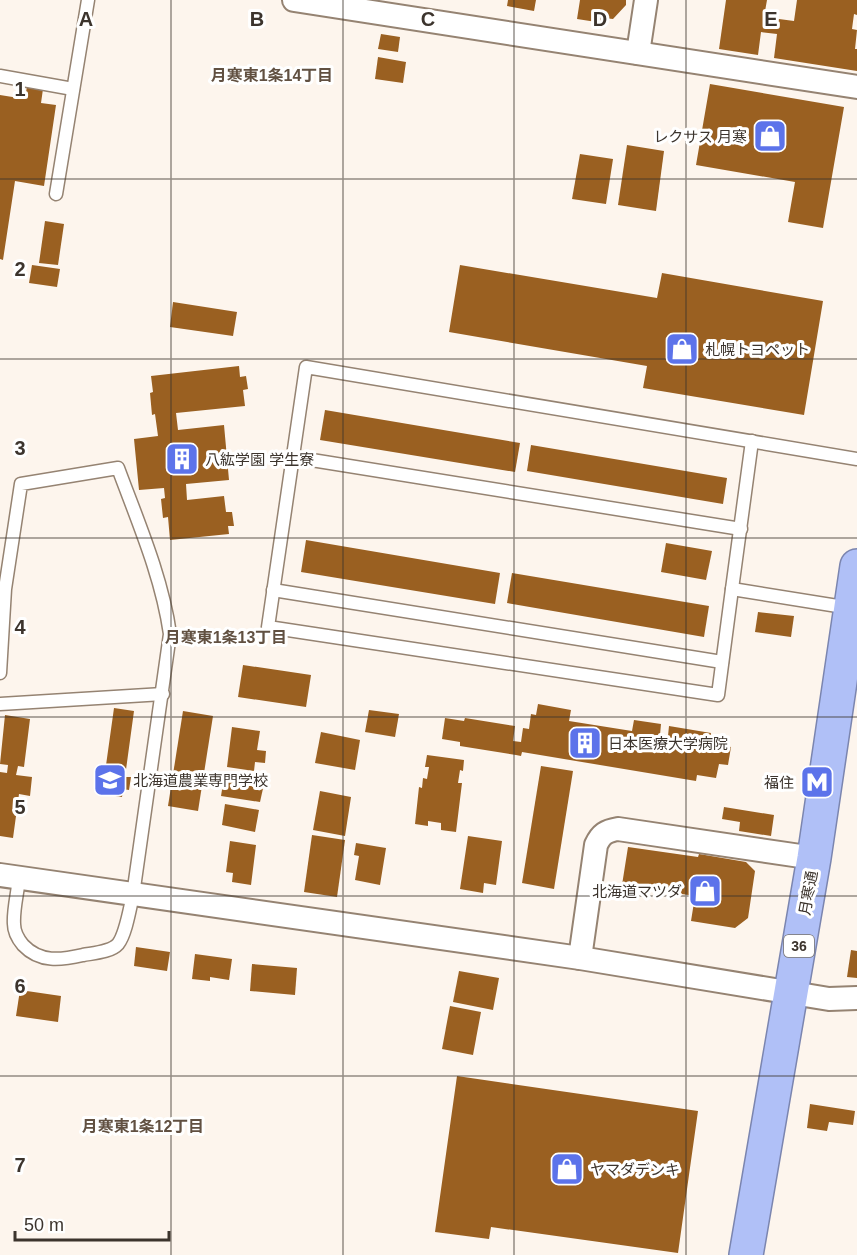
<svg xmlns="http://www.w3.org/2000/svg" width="857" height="1255" font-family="Arial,'Noto Sans JP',sans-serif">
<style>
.building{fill:#9a6021}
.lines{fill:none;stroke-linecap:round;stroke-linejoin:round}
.service-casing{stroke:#958372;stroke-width:15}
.minor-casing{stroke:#958372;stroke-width:26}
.trunk-casing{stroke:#7b85af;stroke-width:36}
.service{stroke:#fff;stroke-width:12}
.minor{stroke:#fff;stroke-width:22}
.trunk{stroke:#b0c0f7;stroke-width:33}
.grid{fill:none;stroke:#3c342d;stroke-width:1.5;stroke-opacity:0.55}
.labels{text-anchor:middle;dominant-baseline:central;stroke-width:6;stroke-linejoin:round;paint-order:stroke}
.shield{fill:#fff;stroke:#76716c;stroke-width:1.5}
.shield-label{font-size:14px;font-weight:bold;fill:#3c342d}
.poi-label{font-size:15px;fill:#3c342d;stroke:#fff;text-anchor:start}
.street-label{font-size:15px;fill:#3c342d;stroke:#fff}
.neighbourhood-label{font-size:16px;font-weight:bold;fill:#615041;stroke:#fff}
.grid-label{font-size:20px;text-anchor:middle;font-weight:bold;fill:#3c342d;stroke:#fff;stroke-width:6;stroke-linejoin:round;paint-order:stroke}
</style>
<rect width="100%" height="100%" fill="#fdf5ed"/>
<g class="building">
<path d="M508,0H536L534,11L507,6Z"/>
<path d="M580,0H626V5L613,19L604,18L603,23L577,19Z"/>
<path d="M726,0H767L764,17L794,21L797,0H857V15L854,14L852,29L857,30L855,49H857V71L774,58L777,34L761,32L758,55L719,49Z"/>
<path d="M381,34L400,37L398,52L378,49Z"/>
<path d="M378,57L406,62L403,83L375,79Z"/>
<path d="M710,84L844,107L823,228L788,222L795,182L696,165Z"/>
<path d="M27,86L43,89L41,103L56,105L44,186L15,181L3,260L0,259V95L25,99Z"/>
<path d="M627,145L664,151L656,211L618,205Z"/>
<path d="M580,154L613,159L606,204L572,199Z"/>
<path d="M45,221L64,224L58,265L39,263Z"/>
<path d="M32,265L60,269L57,287L29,283Z"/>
<path d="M460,265L657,298L662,273L823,301L804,415L643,388L647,366L449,332Z"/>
<path d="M173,302L237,312L233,336L170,327Z"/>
<path d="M239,366L240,377L246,376L248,389L243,390L245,406L176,413L178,430L224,425L229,480L186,484L187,500L224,496L226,512H232L234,526H228L229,534L170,540L168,517L163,518L161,499L165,498L164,488L139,490L134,439L158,436L155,414L152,415L150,393L153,392L151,376Z"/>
<path d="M325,410L520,443L515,472L320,440Z"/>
<path d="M531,445L727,478L723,504L527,471Z"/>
<path d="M306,540L500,573L495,604L301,572Z"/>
<path d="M666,543L712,551L706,580L661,572Z"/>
<path d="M512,573L709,606L704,637L507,603Z"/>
<path d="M758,612L794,616L791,637L755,632Z"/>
<path d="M243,665L311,675L306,707L238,697Z"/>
<path d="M538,704L571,710L569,721L632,731L634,720L661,724L660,735L668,736L669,726L711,733L709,743L731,747L728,765L719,764L716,778L697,775L696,781L522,752L521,756L516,755L460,746V742L442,739L445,718L464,721L465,718L515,726L513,741L521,742L523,728L529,729L531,714L536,715Z"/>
<path d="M114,708L134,711L125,777H131L129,790L123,789L122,797L102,794Z"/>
<path d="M369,710L399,714L395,737L365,732Z"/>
<path d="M183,711L213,716L198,811L168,806Z"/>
<path d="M5,715L30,719L24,767L18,766L16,775L32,777L30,796L19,794L13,838L0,836V772L7,773L8,765L0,764Z"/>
<path d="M232,727L260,731L257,750L266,751L265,763L255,762L254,771L227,767Z"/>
<path d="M321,732L360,740L355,770L315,763Z"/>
<path d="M427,755L464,760L463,771L460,770L458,783H462L456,832L441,830V823L428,821V826L415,824L419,787L422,788L423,778L427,779L429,767H425Z"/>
<path d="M541,766L573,771L554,889L522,883Z"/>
<path d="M224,777L264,784L260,802L221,796Z"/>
<path d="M320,791L351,797L345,836L313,830Z"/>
<path d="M225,804L259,810L255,832L222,825Z"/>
<path d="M724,807L774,815L771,836L739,831L740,822L722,819Z"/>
<path d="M312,835L345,840L337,897L304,892Z"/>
<path d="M468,836L502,841L496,885L484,883L483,893L460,889Z"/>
<path d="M230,841L256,845L251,885L232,882L233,873L226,872Z"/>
<path d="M356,843L386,848L380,885L355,880L359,856L354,855Z"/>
<path d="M628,847L698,857L699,854L746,862L755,871L748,918L735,928L691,921L695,896L622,885Z"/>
<path d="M136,947L170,952L167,971L134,966Z"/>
<path d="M851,950L857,951V978L847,977Z"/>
<path d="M195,954L232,959L229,980L210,977V981L192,979Z"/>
<path d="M252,964L297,968L295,995L250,991Z"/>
<path d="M459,971L499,978L493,1010L453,1002Z"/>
<path d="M20,990L61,996L58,1022L16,1016Z"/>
<path d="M450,1006L481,1012L473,1055L442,1049Z"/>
<path d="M457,1076L698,1111L678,1253L491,1227L489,1239L435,1232Z"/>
<path d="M810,1104L855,1111L853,1125L829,1122L827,1131L807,1128Z"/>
</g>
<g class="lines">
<g class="service-casing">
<g id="service">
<path d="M0,76L73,89"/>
<path d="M56,194L88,0"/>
<path d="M293,457L741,529"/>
<path d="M732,589L752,441"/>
<path d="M273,590L722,662"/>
<path d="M850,608L732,589L718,695L268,627L306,367L857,459"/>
<path d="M0,673L5,589L21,484L118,468C138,522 162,577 170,634L133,895C130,907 126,934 118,944C111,952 94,953 83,955C61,960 40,963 23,945C18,939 14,932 14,924C13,909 18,892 19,877"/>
<path d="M0,704L163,694"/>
</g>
</g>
<g class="minor-casing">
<g id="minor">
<path d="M294,0L857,87"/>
<path d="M638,53L646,0"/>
<path d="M0,875L580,958L829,999L857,998"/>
<path d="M580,958L596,845C601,834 606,831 618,829L814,858"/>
</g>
</g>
<g class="trunk-casing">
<path id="trunk" d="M746,1255L814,858L857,566"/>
</g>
<use href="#service" class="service"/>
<use href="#minor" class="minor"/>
<use href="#trunk" class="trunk"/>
</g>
<path class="grid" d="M171,0V1255M343,0V1255M514,0V1255M686,0V1255M0,179H857M0,359H857M0,538H857M0,717H857M0,896H857M0,1076H857"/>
<defs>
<g id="shop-square" transform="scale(1.725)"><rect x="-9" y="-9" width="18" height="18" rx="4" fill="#5c73ea" stroke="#fff"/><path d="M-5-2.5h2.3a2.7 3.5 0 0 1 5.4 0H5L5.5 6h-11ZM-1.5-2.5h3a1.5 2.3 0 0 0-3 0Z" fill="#fff"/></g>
<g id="building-square" transform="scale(1.725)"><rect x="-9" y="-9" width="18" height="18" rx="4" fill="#5c73ea" stroke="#fff"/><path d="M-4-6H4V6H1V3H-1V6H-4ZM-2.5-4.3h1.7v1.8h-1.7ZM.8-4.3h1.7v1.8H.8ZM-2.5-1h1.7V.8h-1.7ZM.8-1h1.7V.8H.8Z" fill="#fff"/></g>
<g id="university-square" transform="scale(1.725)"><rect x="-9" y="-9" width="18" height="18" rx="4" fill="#5c73ea" stroke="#fff"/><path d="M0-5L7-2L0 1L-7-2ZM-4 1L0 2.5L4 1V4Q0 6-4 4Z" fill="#fff"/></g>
<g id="metro-square" transform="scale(1.725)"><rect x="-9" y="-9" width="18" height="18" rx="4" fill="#5c73ea" stroke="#fff"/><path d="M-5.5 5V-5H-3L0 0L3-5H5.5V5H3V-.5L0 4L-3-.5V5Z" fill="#fff"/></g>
</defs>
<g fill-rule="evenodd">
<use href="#shop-square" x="770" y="136"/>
<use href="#shop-square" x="682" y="349"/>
<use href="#building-square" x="182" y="459"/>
<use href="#building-square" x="585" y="743"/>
<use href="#university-square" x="110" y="780"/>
<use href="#metro-square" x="817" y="782"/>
<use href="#shop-square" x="705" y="891"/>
<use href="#shop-square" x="567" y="1169"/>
</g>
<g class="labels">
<rect class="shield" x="784" y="935" width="30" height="22" rx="4.5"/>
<g class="shield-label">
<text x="799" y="946">36</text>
</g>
<g class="poi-label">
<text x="747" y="136" text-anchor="end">レクサス 月寒</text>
<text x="705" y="349">札幌トヨペット</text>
<text x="205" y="459">八紘学園 学生寮</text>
<text x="608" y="743">日本医療大学病院</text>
<text x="133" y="780">北海道農業専門学校</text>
<text x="794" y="782" text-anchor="end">福住</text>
<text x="682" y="891" text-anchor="end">北海道マツダ</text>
<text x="590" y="1169">ヤマダデンキ</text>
</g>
<g class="street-label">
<text transform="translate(808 893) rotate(-80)">月寒通</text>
</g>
<g class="neighbourhood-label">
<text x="272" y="75">月寒東1条14丁目</text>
<text x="226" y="637">月寒東1条13丁目</text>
<text x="143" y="1126">月寒東1条12丁目</text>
</g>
</g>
<g class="grid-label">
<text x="86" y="26">A</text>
<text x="257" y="26">B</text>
<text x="428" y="26">C</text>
<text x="600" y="26">D</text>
<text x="771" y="26">E</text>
<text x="20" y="96">1</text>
<text x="20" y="276">2</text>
<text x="20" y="455">3</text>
<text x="20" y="634">4</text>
<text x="20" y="814">5</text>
<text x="20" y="993">6</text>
<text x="20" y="1172">7</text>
</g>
<path d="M15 1231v9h154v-9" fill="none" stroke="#3c342d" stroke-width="3"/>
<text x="24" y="1231" font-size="18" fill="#3c342d" stroke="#ffffff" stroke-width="4.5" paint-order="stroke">50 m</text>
</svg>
